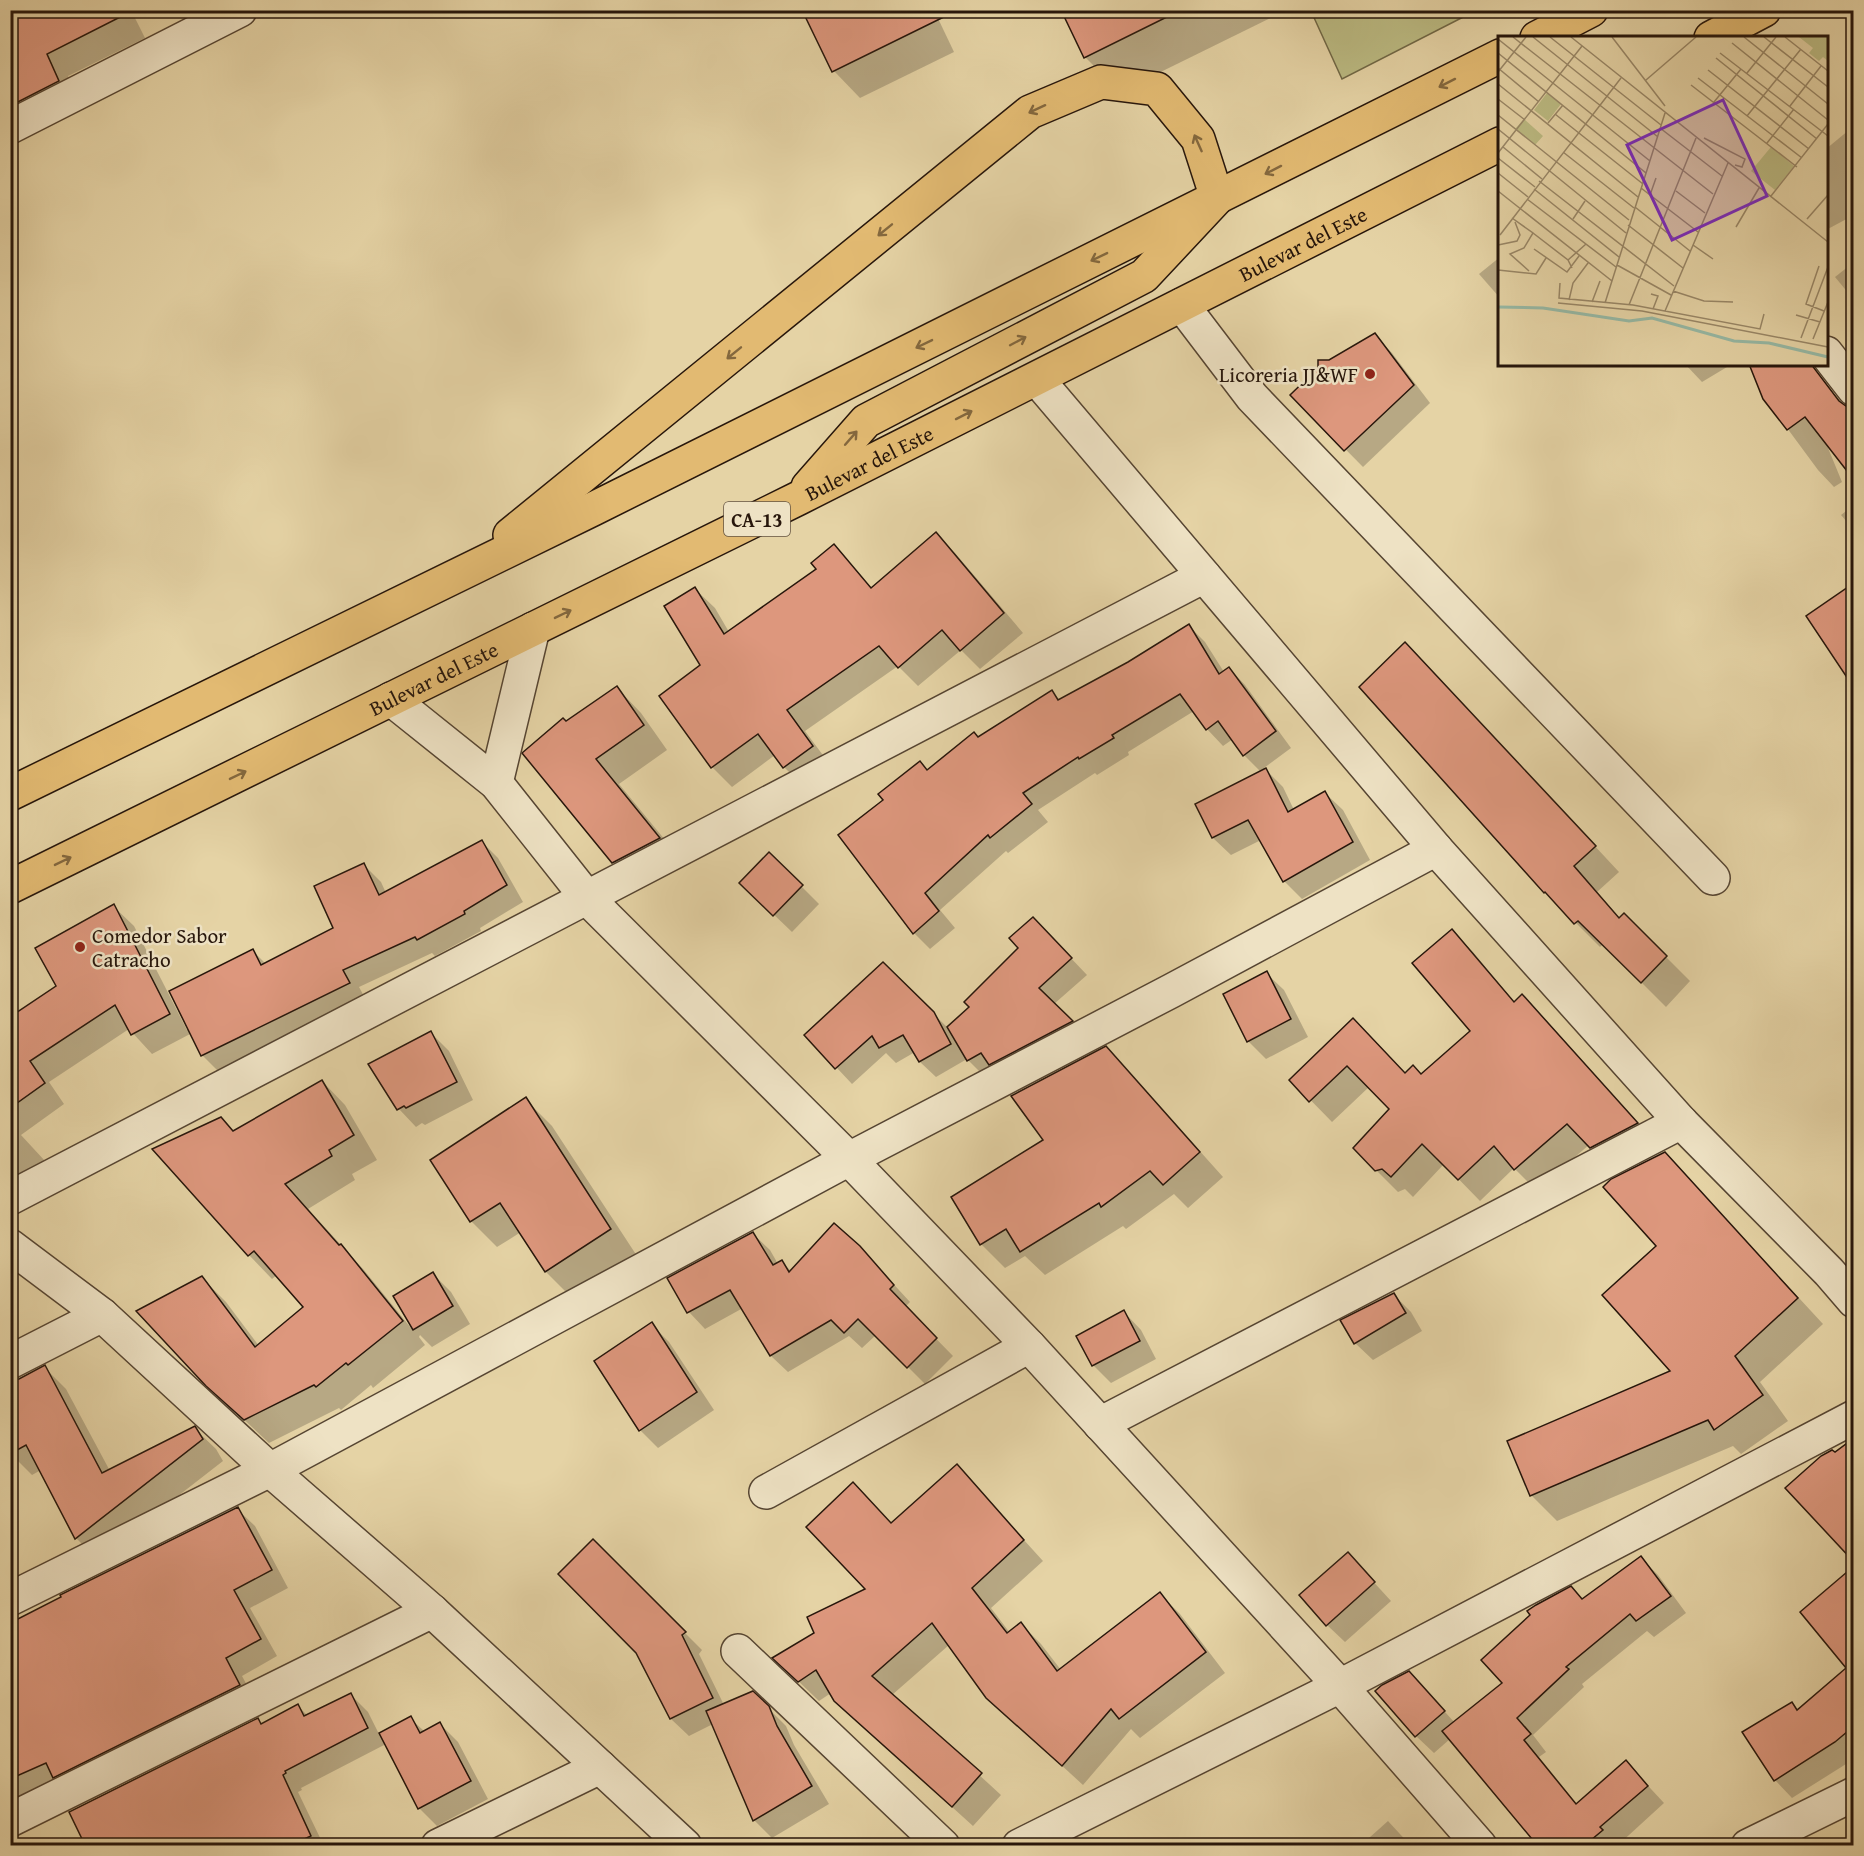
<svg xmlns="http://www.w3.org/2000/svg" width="1864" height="1856" font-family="'Gentium Book Plus',serif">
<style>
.green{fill:#bbba82;stroke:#716846;stroke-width:1.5}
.shadow{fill:#0003}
.building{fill:#dd977d;stroke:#27160b;stroke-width:1.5}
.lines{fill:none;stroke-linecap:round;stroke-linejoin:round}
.minor-casing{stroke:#564532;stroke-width:36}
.highway-casing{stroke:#27160b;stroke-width:36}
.minor{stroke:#eee2c4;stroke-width:33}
.highway{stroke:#e2ba72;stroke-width:33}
.oneway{stroke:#84683e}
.poi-dot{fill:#8f2418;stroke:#eee2c4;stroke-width:2}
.labels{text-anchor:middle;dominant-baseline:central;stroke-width:5;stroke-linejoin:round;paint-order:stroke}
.shield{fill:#eee2c4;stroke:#635342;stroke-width:1.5}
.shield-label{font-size:20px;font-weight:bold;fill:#27160b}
.street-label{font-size:21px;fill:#27160b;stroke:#eee2c4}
.poi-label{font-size:21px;fill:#27160b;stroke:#eee2c4;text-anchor:end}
.inset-river{fill:none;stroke:#96b8a4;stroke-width:3}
.inset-road{fill:none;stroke:#998767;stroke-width:1.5}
.view{fill:#7b2cbf;fill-opacity:0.15;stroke:#7b2cbf;stroke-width:3}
.inset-edge{fill:none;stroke:#27160b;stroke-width:3}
</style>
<rect width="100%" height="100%" fill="#e5d3a5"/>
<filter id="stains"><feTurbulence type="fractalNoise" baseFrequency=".00333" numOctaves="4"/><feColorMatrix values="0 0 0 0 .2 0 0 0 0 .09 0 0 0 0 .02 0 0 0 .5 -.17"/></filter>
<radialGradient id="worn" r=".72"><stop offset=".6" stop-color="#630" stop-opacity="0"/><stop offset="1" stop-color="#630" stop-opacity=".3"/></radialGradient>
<path class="green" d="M1311,11H1475L1342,79Z"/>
<g class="shadow">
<path d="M10,10H131L145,38L68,76L80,103L10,123Z"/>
<path d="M804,10H934L954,52L860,98L834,71Z"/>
<path d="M1062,10H1287L1120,92L1085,57Z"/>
<path d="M1849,130L1854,135V215L1826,230V149Z"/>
<path d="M1500,257V298L1479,274Z"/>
<path d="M1854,262V300L1835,277Z"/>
<path d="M1375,335L1392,353L1430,403L1363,467L1292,395Z"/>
<path d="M1685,364H1732L1702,382Z"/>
<path d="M1816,373L1847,408L1826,443L1842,482L1834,487L1818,470L1765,398Z"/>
<path d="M1854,505V530L1841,515Z"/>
<path d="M936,534L955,553L1023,633L980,669L961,650L918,686L898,666L805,731L831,766L803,786L784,767L775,755L732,787L712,767L661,697L702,666L695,589L715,608L729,632L818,569L833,546L873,589Z"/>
<path d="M1189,626L1205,642L1224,672L1229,668L1245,685L1291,748L1264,768L1283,787L1294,810L1325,793L1343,810L1370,860L1302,899L1284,881L1261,840L1231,855L1213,838L1197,804L1261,772L1244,755L1233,739L1223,746L1207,729L1194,711L1128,752L1129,755L1097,775L1095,773L1038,810L1048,822L1008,853L1006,851L940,910L955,928L930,949L914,933L928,771L1052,692L1060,700L1128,664Z"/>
<path d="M1429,668L1619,872L1597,892L1620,918L1624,915L1690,981L1666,1007L1603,944L1600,947L1566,913Z"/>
<path d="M617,688L641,713L667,750L619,784L684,863L637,887L613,862L566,723Z"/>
<path d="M481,841L498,858L523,902L480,928L481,931L435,956L432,953L359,987L366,1000L219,1072L202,1055L192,1033L152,1054L129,1029L49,1082L64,1104L21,1135L45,1161L18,1187L10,1179V1017L58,987L113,906L134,926L187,1030L253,951L266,964L335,929L364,865L381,882L386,893Z"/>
<path d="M769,854L819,904L792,932L741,883Z"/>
<path d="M1452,931L1473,952L1515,1003L1522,996L1544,1018L1658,1145L1612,1169L1589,1145L1536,1190L1514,1168L1480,1201L1444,1164L1413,1197L1405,1189L1398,1192L1376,1170L1391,1109L1369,1087L1332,1122L1291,1080L1353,1020L1405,1074L1421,1076L1472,1031Z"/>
<path d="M1049,935L1087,975L1054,1004L1087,1038L984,1076L967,1059L936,1077L920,1062L915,1052L896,1063L886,1053L852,1084L806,1035L883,965L948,1028Z"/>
<path d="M1266,973L1284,990L1308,1037L1266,1059L1248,1041Z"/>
<path d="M431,1033L449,1051L473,1100L425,1125L422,1123L416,1127L399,1109Z"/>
<path d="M1105,1048L1129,1072L1223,1177L1188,1208L1174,1194L1126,1229L1123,1226L1045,1275L1025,1256L1005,1268L981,1244L953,1197L1045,1141Z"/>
<path d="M322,1081L345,1105L377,1160L352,1174L355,1180L308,1209L364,1270L411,1328L433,1274L451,1292L470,1324L432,1347L420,1335L419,1337L425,1345L373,1388L371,1385L341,1410L339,1408L269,1443L207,1385L202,1278L226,1302L259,1346L305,1308L277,1275L272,1279L249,1255L221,1118L234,1132Z"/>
<path d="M525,1099L552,1126L637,1256L572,1298L546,1272L521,1232L497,1247L471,1221Z"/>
<path d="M1665,1153L1823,1324L1760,1382L1788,1421L1741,1454L1733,1446L1557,1521L1531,1495L1673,1371L1659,1246Z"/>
<path d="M753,1234L770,1250L778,1264L782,1262L792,1272L876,1265L910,1302L905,1307L953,1356L925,1384L876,1335L862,1348L849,1336L788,1372L771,1356L743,1308L705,1329L689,1312L669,1279Z"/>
<path d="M1393,1294L1411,1312L1422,1331L1373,1360L1355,1343Z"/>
<path d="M1124,1312L1141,1330L1156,1359L1111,1383L1093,1365Z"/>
<path d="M651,1324L669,1342L714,1410L658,1448L640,1430L596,1362Z"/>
<path d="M44,1367L66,1389L110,1471L194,1428L216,1449L223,1461L97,1559L76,1538L41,1470L32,1475L10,1453L19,1380Z"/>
<path d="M957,1466L1043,1561L991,1608L1010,1633L1021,1624L1041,1644L1061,1670L1160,1594L1180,1614L1225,1673L1140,1738L1131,1729L1083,1785L987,1697L949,1645L892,1695L1001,1795L973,1826L857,1721L836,1700L831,1693L819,1701L795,1678L816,1634L867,1590L892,1524Z"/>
<path d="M237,1509L255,1526L288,1588L250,1608L277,1656L242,1676L256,1702L10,1804V1698Z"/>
<path d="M593,1541L702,1650L699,1654L724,1705L753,1693L786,1726L794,1745L829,1804L772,1838L754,1820L713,1724L689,1736L671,1719L638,1652Z"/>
<path d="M1348,1554L1391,1601L1345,1642L1327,1625Z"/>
<path d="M1641,1558L1658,1575L1686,1613L1654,1637L1647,1631L1582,1684L1584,1687L1533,1735L1546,1752L1539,1757L1577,1804L1626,1762L1664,1803L1617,1846H1539L1450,1739L1434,1753L1416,1736L1426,1691L1455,1723L1504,1683L1571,1588L1583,1600Z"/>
<path d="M1854,1616V1759L1792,1798L1775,1780L1792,1704L1799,1711L1848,1668Z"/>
<path d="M351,1695L368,1712L379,1734L410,1718L425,1732L440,1724L458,1742L488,1799L437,1826L419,1808L386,1744L301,1788L302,1790L298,1792L324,1846H87L71,1812L257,1720L262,1725L298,1706L308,1716Z"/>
<path d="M1388,1821L1411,1846H1360Z"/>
</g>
<g class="building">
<path d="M10,10H134L47,54L59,81L10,106Z"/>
<path d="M802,10H958L832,72Z"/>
<path d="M1061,10H1181L1084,58Z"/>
<path d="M1375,333L1414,385L1344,451L1290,395L1318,368V360H1329Z"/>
<path d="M1749,364H1811L1839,401L1846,406L1854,407V480L1805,417L1787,430L1763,399Z"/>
<path d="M936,532L1004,613L960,651L942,630L898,668L879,646L787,710L813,746L783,768L758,734L711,768L659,696L700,665L664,606L695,587L724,634L816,569L811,563L834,544L871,588Z"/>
<path d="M1854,583V688L1806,616Z"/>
<path d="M1189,624L1219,674L1229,667L1276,731L1243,756L1218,721L1206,730L1180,694L1112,735L1114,738L1079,759L1078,757L1023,793L1032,804L990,838L988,835L925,893L939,911L913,934L838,835L883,800L878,794L920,761L927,770L974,732L978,737L1052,690L1058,700L1128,662Z"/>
<path d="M1405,642L1596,846L1574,866L1619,918L1624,913L1667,956L1641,983L1578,921L1574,924L1545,892L1544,893L1359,687Z"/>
<path d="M617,686L644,725L596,759L660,838L612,863L522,753L563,718L566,721Z"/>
<path d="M1266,768L1288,812L1325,791L1353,842L1283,882L1248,820L1212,838L1195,804Z"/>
<path d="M482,840L507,885L464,911L465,914L417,940L415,937L343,970L350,983L201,1056L169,991L253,949L261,965L333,928L314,886L364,863L379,895Z"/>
<path d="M769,852L803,885L773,916L739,883Z"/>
<path d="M114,904L170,1014L131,1035L115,1005L30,1061L45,1083L10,1108V1017L56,986L35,948Z"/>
<path d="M1033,917L1072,958L1039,988L1073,1021L989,1065L981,1053L967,1061L947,1027L969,1007L964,1002L1018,948L1009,938Z"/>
<path d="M1452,929L1514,1002L1522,994L1638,1123L1590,1148L1567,1124L1514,1170L1494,1146L1458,1180L1422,1144L1391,1177L1382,1169L1375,1171L1353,1148L1389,1109L1347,1066L1309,1102L1289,1080L1353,1018L1405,1073L1413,1065L1421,1074L1470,1031L1412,963Z"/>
<path d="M883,962L934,1012L951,1044L919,1062L903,1035L879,1048L872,1036L835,1069L804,1035Z"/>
<path d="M1267,971L1291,1019L1247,1042L1223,994Z"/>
<path d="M431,1031L457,1082L406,1108L404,1106L397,1110L368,1064Z"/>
<path d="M1106,1046L1200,1152L1163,1185L1150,1171L1101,1207L1099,1203L1020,1252L1006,1229L980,1245L951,1197L1043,1140L1011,1096Z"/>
<path d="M322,1080L354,1135L329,1150L332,1156L285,1184L339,1245L341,1244L403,1321L348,1365L346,1363L316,1387L314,1385L244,1420L206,1386L136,1311L202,1276L255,1347L303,1307L254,1251L248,1256L152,1149L221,1117L233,1131Z"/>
<path d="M526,1097L611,1229L545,1272L500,1203L470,1222L430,1160Z"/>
<path d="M1665,1152L1798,1298L1735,1356L1763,1395L1714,1430L1708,1420L1530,1496L1507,1441L1670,1371L1602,1295L1656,1246L1603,1187L1611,1179Z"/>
<path d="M834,1223L860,1246L894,1285L890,1289L937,1338L907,1368L858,1319L844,1333L831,1320L770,1356L730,1290L687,1313L667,1278L753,1232L773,1265L782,1260L789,1272Z"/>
<path d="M433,1272L453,1306L413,1330L393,1296Z"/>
<path d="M1394,1293L1406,1313L1354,1344L1340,1320Z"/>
<path d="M1124,1310L1140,1341L1092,1366L1076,1336Z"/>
<path d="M652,1322L697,1392L639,1431L594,1361Z"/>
<path d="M45,1365L102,1473L195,1426L203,1439L75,1539L26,1445L10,1454V1380L19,1379Z"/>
<path d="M1854,1438V1562L1785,1488L1821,1456L1832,1450L1835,1452Z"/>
<path d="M957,1464L1024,1540L972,1588L1007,1633L1021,1622L1057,1671L1160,1592L1206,1652L1119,1719L1111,1709L1062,1766L986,1698L932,1623L872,1676L982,1773L952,1807L834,1701L816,1670L798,1682L772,1658L814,1633L807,1617L865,1589L806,1527L853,1482L891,1523Z"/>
<path d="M238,1507L272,1570L234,1590L261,1639L226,1658L240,1685L53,1778L46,1763L10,1779V1623L61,1597L60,1595Z"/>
<path d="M593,1539L686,1632L682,1635L713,1698L670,1719L636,1653L558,1574Z"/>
<path d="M1348,1552L1375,1582L1326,1626L1299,1595Z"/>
<path d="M1641,1556L1671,1596L1636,1621L1630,1614L1566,1667L1569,1669L1517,1718L1531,1734L1524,1740L1576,1804L1626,1760L1648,1786L1600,1827L1603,1830L1585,1845H1537L1442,1731L1502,1683L1481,1660L1530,1615L1527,1611L1536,1605L1571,1586L1582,1599Z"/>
<path d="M1854,1566V1726L1835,1742L1774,1781L1742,1732L1792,1702L1797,1710L1846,1668L1800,1612Z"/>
<path d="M1409,1671L1445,1711L1415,1737L1375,1691L1382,1685Z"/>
<path d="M753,1691L769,1706L777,1726L812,1786L753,1821L706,1711Z"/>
<path d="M351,1693L368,1728L285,1771L286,1773L283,1775L311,1836L291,1845H85L69,1812L258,1718L261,1724L298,1704L304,1716Z"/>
<path d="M411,1716L420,1733L440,1722L471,1781L418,1809L379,1733Z"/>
</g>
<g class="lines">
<g class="minor-casing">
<g id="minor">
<path d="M10,127L240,10"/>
<path d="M1182,305L1252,397L1713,878"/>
<path d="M1826,353L1854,389"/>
<path d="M1037,379L1436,849L1681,1122L1829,1272L1854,1301"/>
<path d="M391,699L496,783L588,899L849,1159L1029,1346L1340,1686L1480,1846"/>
<path d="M496,783L533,629"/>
<path d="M10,1198L1204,576"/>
<path d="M10,1246L102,1315L270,1470L432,1611L685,1846"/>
<path d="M10,1362L102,1315"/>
<path d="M1100,1424L1681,1122"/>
<path d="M766,1492L1029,1346"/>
<path d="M10,1599L270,1470L849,1159L1171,991L1436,849"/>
<path d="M738,1651L943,1846"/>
<path d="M10,1820L432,1611"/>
<path d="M438,1846L600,1767"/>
<path d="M1019,1846L1340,1686L1854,1417"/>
<path d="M1748,1846L1854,1794"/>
</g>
</g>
<g class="highway-casing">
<g id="highway">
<path d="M1537,38L1591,10"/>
<path d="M1711,38L1764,10"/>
<path d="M510,535L1030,112L1101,82L1157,89L1198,139L1217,198L1144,276L866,421L808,487"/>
<path d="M10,794L593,509L1500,56"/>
<path id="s1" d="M10,887L799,498L1500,144"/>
</g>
</g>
<use href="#minor" class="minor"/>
<use href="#highway" class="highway"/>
</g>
<defs><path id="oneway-shaft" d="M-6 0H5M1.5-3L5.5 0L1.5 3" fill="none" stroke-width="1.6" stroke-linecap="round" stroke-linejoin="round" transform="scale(1.5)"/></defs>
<g class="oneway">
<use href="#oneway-shaft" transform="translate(1447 83) rotate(153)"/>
<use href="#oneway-shaft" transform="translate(1037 109) rotate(155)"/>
<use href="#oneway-shaft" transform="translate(1198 143) rotate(-114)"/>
<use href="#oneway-shaft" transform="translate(1273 170) rotate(153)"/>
<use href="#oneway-shaft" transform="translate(885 230) rotate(141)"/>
<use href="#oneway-shaft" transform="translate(1099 257) rotate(154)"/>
<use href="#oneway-shaft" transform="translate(1018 341) rotate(-28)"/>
<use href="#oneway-shaft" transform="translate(924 344) rotate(154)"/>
<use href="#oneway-shaft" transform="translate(734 353) rotate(141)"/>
<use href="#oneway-shaft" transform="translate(964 415) rotate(-27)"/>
<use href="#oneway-shaft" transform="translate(851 438) rotate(-49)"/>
<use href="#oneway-shaft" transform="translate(563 614) rotate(-26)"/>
<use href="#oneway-shaft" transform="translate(238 775) rotate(-26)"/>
<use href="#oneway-shaft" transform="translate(63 861) rotate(-26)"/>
</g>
<g class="poi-dot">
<circle cx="1370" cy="374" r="6"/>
<circle cx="80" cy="947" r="6"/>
</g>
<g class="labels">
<rect class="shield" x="724" y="502" width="66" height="34" rx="4.5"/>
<g class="shield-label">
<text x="757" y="519">CA-13</text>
</g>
<g class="street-label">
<text stroke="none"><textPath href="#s1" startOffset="1444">Bulevar del Este</textPath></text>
<text stroke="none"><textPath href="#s1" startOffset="958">Bulevar del Este</textPath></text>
<text stroke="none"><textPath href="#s1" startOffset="472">Bulevar del Este</textPath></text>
</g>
<g class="poi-label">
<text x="1358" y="374">Licoreria JJ&amp;WF</text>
<text x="92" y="935" text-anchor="start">Comedor Sabor<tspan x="92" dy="24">Catracho</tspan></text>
</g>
</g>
<g transform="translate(1498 36)">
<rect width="330" height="330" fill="#e5d3a5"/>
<path d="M301,1H330V25L325,21L321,25L311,17L315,12ZM49,57L63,68L50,85L36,74ZM26,83L45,100L37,109L17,93ZM273,111L296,130L277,154L253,135Z" fill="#bbba82"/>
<path class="inset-river" d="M0,271L45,272L131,285L154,282L236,305L271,307L330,321"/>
<path class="inset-road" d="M15,1L215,158M35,1L160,101M52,1L163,89M73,1L330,206M114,1L167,70M246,1L330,68M266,1L330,51M287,1L330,35M0,3L152,125M234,7L330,84M0,17L148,137M222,17L330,100M218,22L319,103M0,32L41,66M210,34L311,113M0,36L28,1M249,37L278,1M200,42L304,122M148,44L198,1M0,48L140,161M193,49L299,131M0,63L27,84M216,66L243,33M292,70L323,30M57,78L145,148M0,79L131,184M249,80L303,13M50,87L65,69M162,92L224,140M0,93L128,197M206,102L247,123L244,131L237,129M269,107L296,73M5,111L44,143M65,116L136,172M0,117L84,10M0,122L37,151M0,137L30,161M41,145L176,250M143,152L200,196M36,153L121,221M0,155L114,245M178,155L207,177M152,159L158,142M273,160L330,88M29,163L118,231M137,171L192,215M14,182L35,197L26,212L12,218L31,235M75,183L87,165M309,183L330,159M130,189L185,232M238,191L261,152M35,197L70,224L74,232M2,199L123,42M0,209L19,205L22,199L17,186M195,209L215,223M36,213L69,236L81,220M70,224L88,208M119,229L173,259M321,230L308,268L326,275M0,234L38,238L48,222M62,247L61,262L135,269L262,293L266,278M175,255L206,265L235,266M153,258L160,260L155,273M71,264L75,247L90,227M94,266L102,245M60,267L144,275L330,311M107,267L167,77M131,269L198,102M167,275L230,127M298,279L322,286M303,302L330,231M315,303L330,266"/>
<path class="view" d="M225,64L269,160L174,204L129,109Z"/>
<rect width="330" height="330" class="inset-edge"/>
</g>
<rect width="1864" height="1856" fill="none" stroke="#e5d3a5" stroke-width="36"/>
<rect x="12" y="12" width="1840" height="1832" fill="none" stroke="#27160b" stroke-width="3"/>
<rect x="18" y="18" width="1828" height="1820" fill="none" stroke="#27160b" stroke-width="1.5"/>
<rect width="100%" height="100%" filter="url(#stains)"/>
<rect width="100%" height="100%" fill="url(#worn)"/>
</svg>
